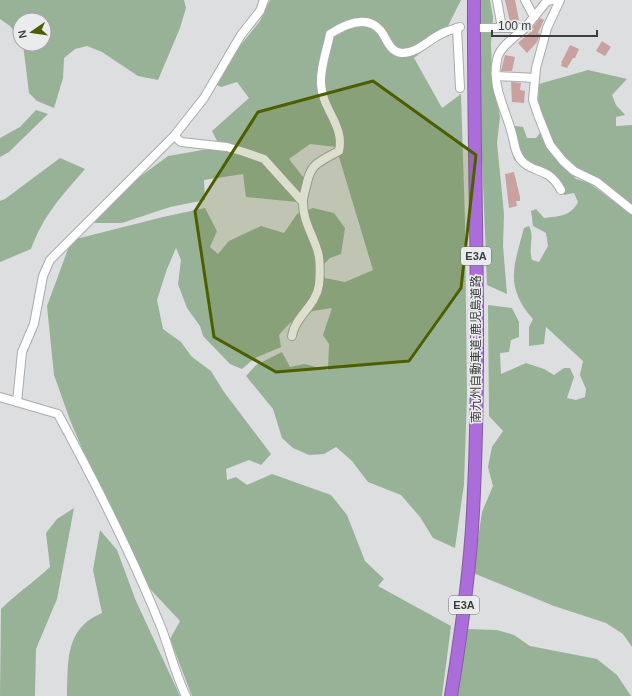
<svg xmlns="http://www.w3.org/2000/svg" width="632" height="696" font-family="Arial,'Noto Sans JP',sans-serif">
<style>
.forest{fill:#98b297}
.building{fill:#c9a19f}
.lines{fill:none;stroke-linecap:round;stroke-linejoin:round}
.minor-casing{stroke:#a9aaac;stroke-width:10}
.highway-casing{stroke:#845ca3;stroke-width:14}
.minor{stroke:#fff;stroke-width:8}
.highway{stroke:#ab6dd9;stroke-width:12}
.marked{fill:#4d5e01;fill-opacity:0.2;stroke:#4d5e01;stroke-width:3;stroke-linejoin:round}
.labels{text-anchor:middle;dominant-baseline:central;stroke-width:3.5;stroke-linejoin:round;paint-order:stroke}
.shield{fill:#eaebed;stroke:#707172;stroke-width:1}
.shield-label{font-size:11px;font-weight:bold;fill:#3c3d3e}
.street-label{font-size:12px;fill:#3c3d3e;stroke:#eaebed}
</style>
<rect width="100%" height="100%" fill="#dddee0"/>
<g class="forest">
<path d="M0,0H184L186,8L180,28L158,80L138,76L102,52L87,46L75,49L64,58L63,78L54,108L37,101L29,93L23,44H44V20H20V39L10,26L0,19Z"/>
<path d="M270,0H461L444,34L414,58L442,108L461,94L465,221L467,396L464,484L455,548L433,538L420,517L401,495L368,482L352,461L336,447L324,454L309,455L293,448L282,438L273,409L246,376L256,365L282,352L290,367L304,364L328,370L329,344L323,335L332,308C304,312 298,313 279,335L281,347L255,358L242,369L230,364L203,336L200,326L187,308L178,284L181,260L176,248L167,269L157,300L163,329L181,342L192,357L211,371L224,392L271,454L261,465L249,460L226,469L227,480L236,477L247,485L272,474L331,495L347,515L365,561L384,579L378,586L451,626L442,696H192L170,639L180,621L151,590L115,526L70,420L54,375L47,306L68,249L76,239L163,217L205,208L217,231L210,247L218,254L229,241L261,226L284,233L297,214L313,208L334,213L345,228L341,254L330,258L320,268L325,278L345,282L373,270L336,147L310,144L289,159L307,182L297,202L246,197L243,174L204,180L205,200L170,207L122,223H94L122,190L168,156L220,147L212,131L249,98L237,82L221,87L211,82L260,21Z"/>
<path d="M481,0H490L493,17L491,44L492,69L500,117L497,143L504,214L503,246L507,294L487,285L480,106Z"/>
<path d="M588,70L627,79L612,95L616,105L625,115L616,117V126L632,125V206C596,184 555,162 540,120C536,110 539,94 539,84Z"/>
<path d="M36,110L48,114L9,152L0,157V138L20,127Z"/>
<path d="M508,125L523,127L527,138H536L540,133L560,161L576,179L589,183L632,215V647L623,634L606,623L554,606L473,573L482,512L493,486L488,467L492,447L503,431L489,416L488,305L512,308L519,322V337L511,340L509,352L500,353L501,374L526,363L544,369L554,375L564,368H570L574,377L567,398L576,400L585,397L586,389L580,375L583,361L546,327L544,344L529,346V327L533,319C504,286 514,266 524,228L529,226C535,237 528,248 532,260L539,262L548,246L546,233L533,226L531,211L536,209L544,218C559,216 570,217 578,202L574,193L564,195L558,179L514,160Z"/>
<path d="M60,158L85,169C61,197 44,214 31,249L0,262V201L5,199Z"/>
<path d="M74,508L57,599L36,649L35,696H0L1,609C16,594 34,582 50,567L46,533L57,519Z"/>
<path d="M100,530L117,550L136,601L180,696H67C68,661 65,628 102,613L93,570Z"/>
<path d="M467,629L497,630L514,635L530,646L597,659L617,675L631,696H457Z"/>
</g>
<g class="building">
<path d="M505,0H515L519,20L510,22Z"/>
<path d="M540,18L544,20L538,33L540,34L537,42L527,53L518,43L534,29L532,28Z"/>
<path d="M602,41L611,47L605,56L596,51Z"/>
<path d="M570,45L579,49L575,58H573L567,68L561,66L562,63H561Z"/>
<path d="M505,55L515,57L512,71H501Z"/>
<path d="M511,82L521,83L520,90L525,91L524,103L512,102Z"/>
<path d="M514,172L520,197V201H516L517,206L509,208L505,174Z"/>
</g>
<g class="lines">
<g class="minor-casing">
<g id="minor">
<path d="M497,0L502,28"/>
<path d="M525,0L534,17"/>
<path d="M560,0L547,28L536,68L533,100L538,115L550,145L563,161L574,171L597,182L632,210"/>
<path d="M457,28L460,88"/>
<path d="M479,28H525L547,1L552,0"/>
<path d="M525,28C515,37 499,47 497,60C491,86 506,110 512,134C515,144 514,151 521,160C534,175 547,165 561,190"/>
<path d="M496,76L535,78"/>
<path d="M174,136L181,142L227,147L244,152L264,159L301,200L303,199C311,166 308,167 339,151C345,126 322,109 321,84C320,67 327,50 330,34C344,25 366,14 380,30C387,38 389,52 402,53C418,53 429,39 443,33C448,30 455,29 460,27"/>
<path d="M292,336C295,316 316,306 319,285C320,274 321,260 317,249C311,231 302,219 303,199"/>
<path d="M0,397L58,414C95,482 132,555 161,627C170,650 175,674 186,696"/>
<path d="M17,402L22,352L34,324L43,276L50,260L174,136L204,98L241,35L260,11L264,0"/>
</g>
</g>
<g class="highway-casing">
<path id="highway" d="M451,696C461,635 470,573 473,512C482,341 473,170 474,0"/>
</g>
<use href="#minor" class="minor"/>
<use href="#highway" class="highway"/>
</g>
<path class="marked" d="M373,81L476,155L461,288L409,361L276,372L214,337L195,211L258,112Z"/>
<g class="labels">
<g class="shield">
<rect x="461" y="247" width="30" height="18" rx="3"/>
<rect x="449" y="596" width="30" height="18" rx="3"/>
</g>
<g class="shield-label">
<text x="476" y="256">E3A</text>
<text x="464" y="605">E3A</text>
</g>
<g class="street-label">
<text transform="translate(476 349) rotate(-90)">南九州自動車道;鹿児島道路</text>
</g>
</g>
<g transform="translate(32 32) rotate(257)"><circle r="19" fill="#eaebed" stroke="#a4a5a7"/>
<path d="M0-3L7 15L0 10L-7 15Z" fill="#4d5e01"/>
<text y="-6" font-size="11" font-weight="bold" text-anchor="middle" fill="#3c3d3e">N</text>
</g>
<path d="M492 30v6h105v-6" fill="none" stroke="#3c3d3e" stroke-width="2"/>
<text x="498" y="30" font-size="12" fill="#3c3d3e" stroke="#eaebed" stroke-width="3" paint-order="stroke">100 m</text>
</svg>
